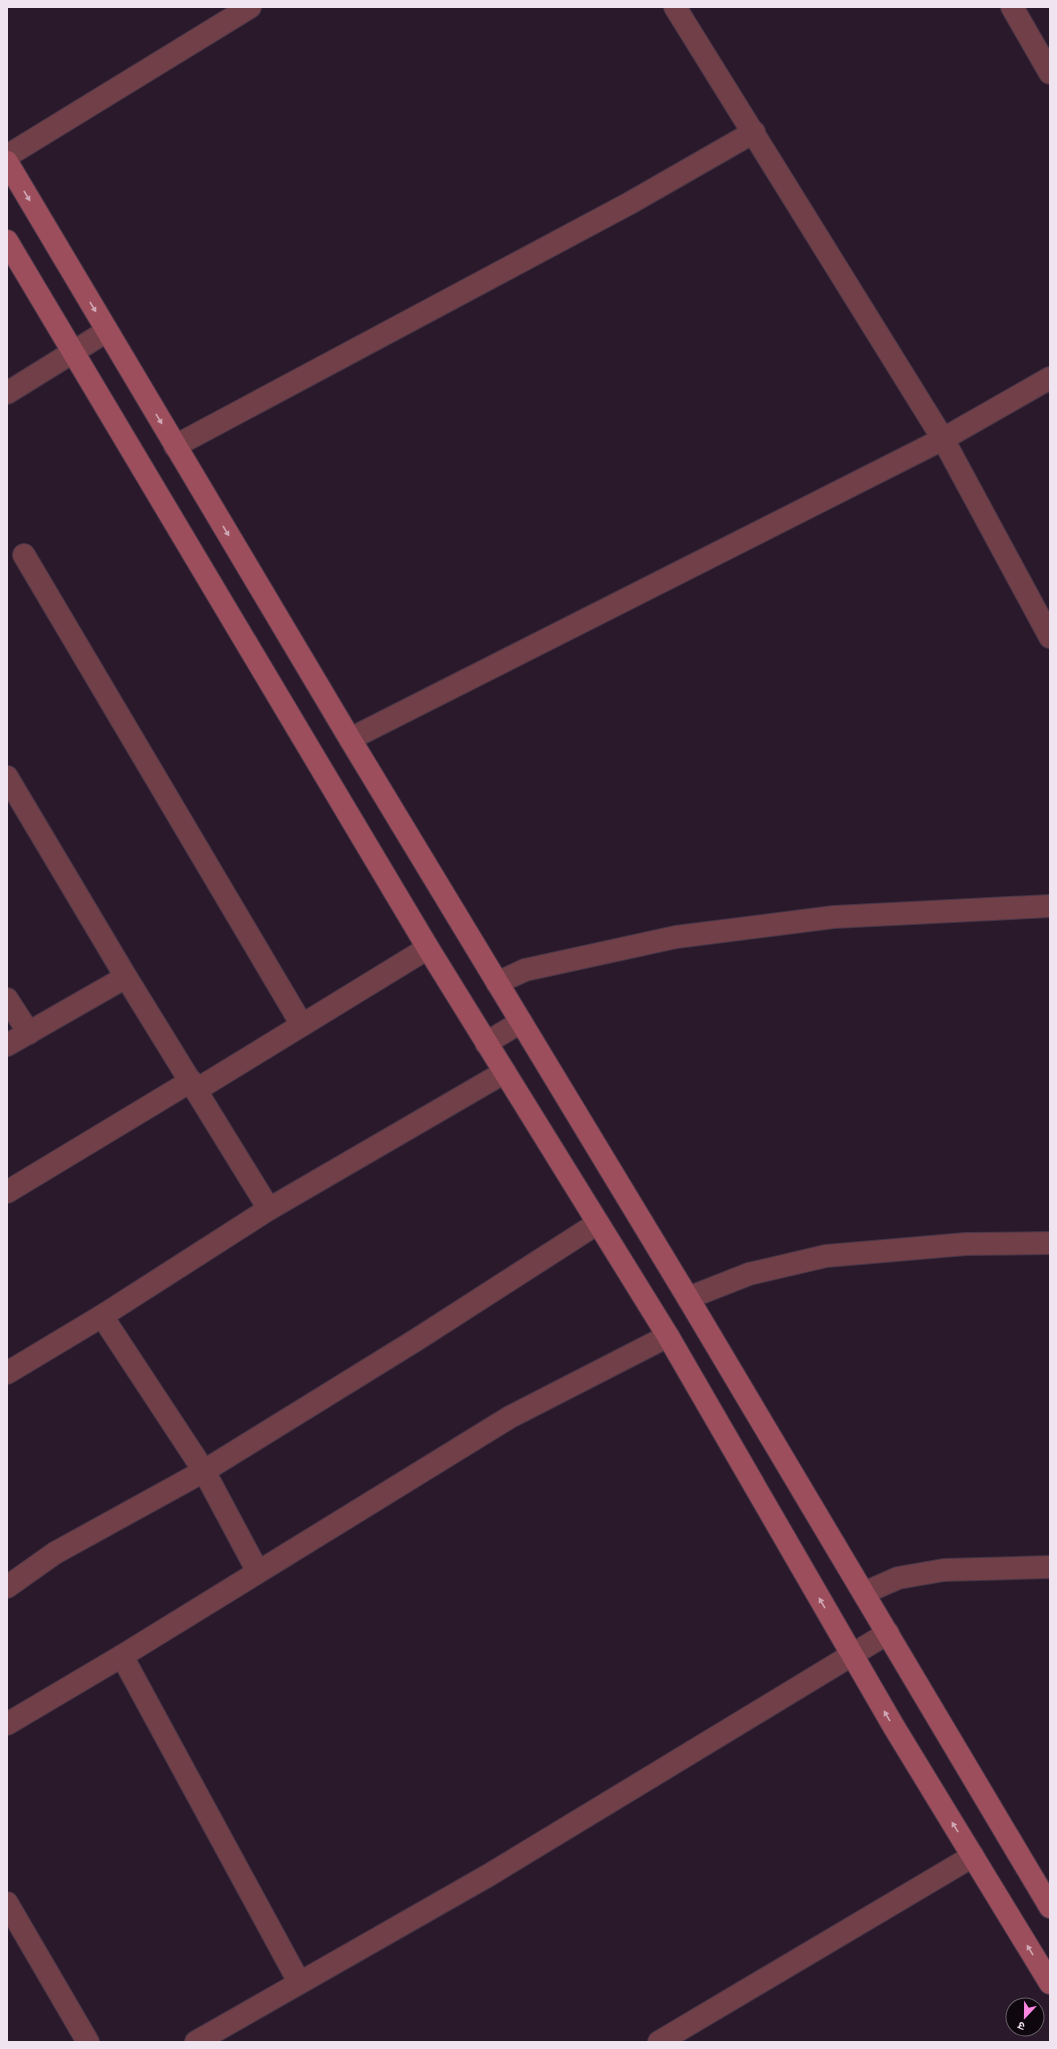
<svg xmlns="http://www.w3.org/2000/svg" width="1057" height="2049" font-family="'IBM Plex Serif','Noto Sans Devanagari',serif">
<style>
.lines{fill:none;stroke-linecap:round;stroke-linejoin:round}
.street-casing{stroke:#463547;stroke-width:24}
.secondary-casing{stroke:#463547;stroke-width:24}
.street{stroke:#703f47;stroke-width:22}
.secondary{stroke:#9d4e5c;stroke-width:22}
.oneway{fill:#cfa8b5}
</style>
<rect width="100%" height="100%" fill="#2a192b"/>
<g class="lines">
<g class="street-casing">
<g id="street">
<path d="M675,7L943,439L1050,637"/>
<path d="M1012,7L1050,73"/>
<path d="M7,156L250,7"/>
<path d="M7,393L107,331"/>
<path d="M175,446L630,203L754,132"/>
<path d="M24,555L302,1025"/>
<path d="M350,739L943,439L1050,378"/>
<path d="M7,777L126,977L269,1209"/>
<path d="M497,983L525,970L676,937L834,917L1050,906"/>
<path d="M7,999L29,1033"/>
<path d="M486,1043L521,1022"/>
<path d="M7,1045L126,977"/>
<path d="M196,1090L428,948"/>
<path d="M7,1192L191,1081"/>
<path d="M688,1298L749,1274L826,1256L966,1244L1050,1243"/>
<path d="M102,1316L204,1471L258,1572"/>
<path d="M7,1373L102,1316L269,1209L505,1072"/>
<path d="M7,1587L55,1553L204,1471L416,1340L598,1223"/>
<path d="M864,1593L898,1578L944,1570L1050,1567"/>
<path d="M122,1656L299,1982"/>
<path d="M7,1724L122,1656L510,1417L668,1336"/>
<path d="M7,1903L88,2042"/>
<path d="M196,2042L489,1875L888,1633"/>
<path d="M659,2042L973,1856"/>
</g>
</g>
<g class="secondary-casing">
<g id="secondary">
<path d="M7,162L350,739L688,1298L1050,1907"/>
<path d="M7,241L428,948L668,1336L894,1727L1050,1983"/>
</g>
</g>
<use href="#street" class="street"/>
<use href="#secondary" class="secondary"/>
</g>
<defs><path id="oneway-solid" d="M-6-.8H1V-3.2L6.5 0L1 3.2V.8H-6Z"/></defs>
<g class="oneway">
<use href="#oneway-solid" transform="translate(27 196) rotate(59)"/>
<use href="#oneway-solid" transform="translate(93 307) rotate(59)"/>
<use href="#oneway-solid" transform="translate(159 419) rotate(59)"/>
<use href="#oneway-solid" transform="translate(226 531) rotate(59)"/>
<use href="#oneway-solid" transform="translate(822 1603) rotate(-120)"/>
<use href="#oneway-solid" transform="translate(887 1716) rotate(-120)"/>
<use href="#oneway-solid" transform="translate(955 1827) rotate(-122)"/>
<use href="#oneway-solid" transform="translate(1030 1950) rotate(-121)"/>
</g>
<rect width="1057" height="2049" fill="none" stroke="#f0e4f0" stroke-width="16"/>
<g transform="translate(1025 2017) rotate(202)"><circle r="19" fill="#0e070e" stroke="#685f68"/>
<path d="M0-3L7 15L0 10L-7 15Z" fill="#fd86e2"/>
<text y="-6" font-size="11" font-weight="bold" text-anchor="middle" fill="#f0e4f0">उ</text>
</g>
</svg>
